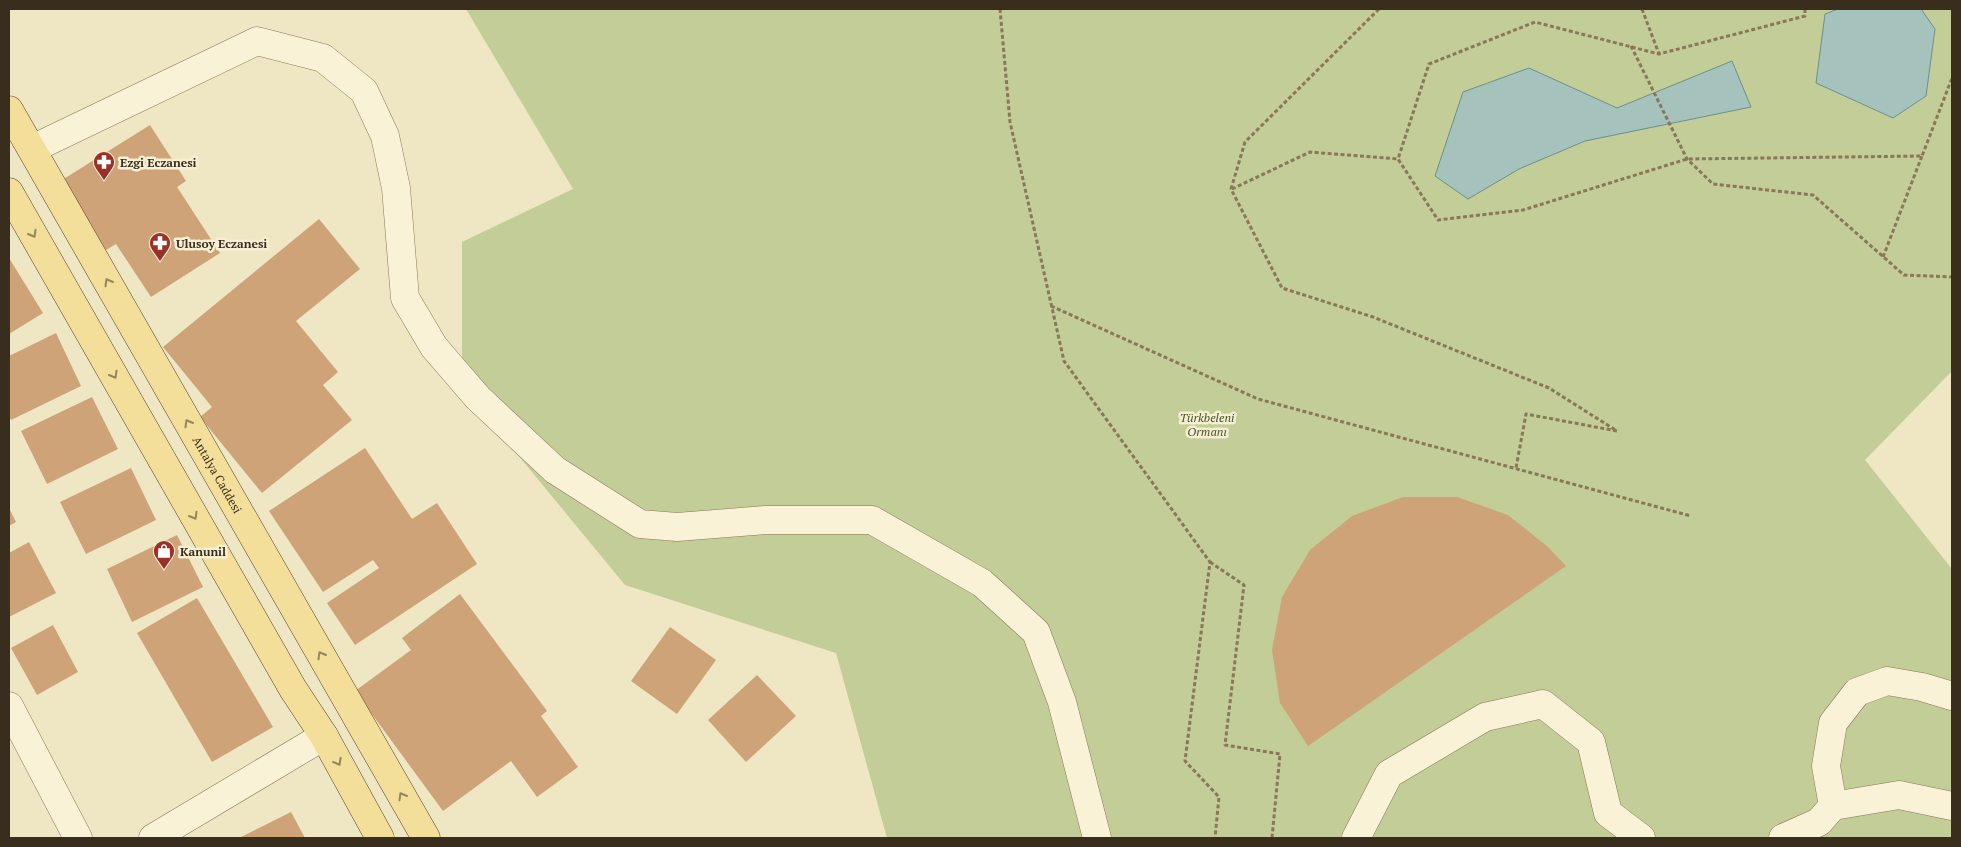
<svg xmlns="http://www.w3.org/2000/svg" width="1961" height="847" font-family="'PT Serif',serif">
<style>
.green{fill:#c2cd97}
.water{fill:#a5c2bc;stroke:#6c908a}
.building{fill:#cea378}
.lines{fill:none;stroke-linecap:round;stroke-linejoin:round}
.minor-casing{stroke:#8a7759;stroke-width:29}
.major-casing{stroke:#57452e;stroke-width:29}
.path{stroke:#8a7759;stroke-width:3;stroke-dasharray:4 2.5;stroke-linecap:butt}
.minor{stroke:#f9f2d6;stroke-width:28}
.major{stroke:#f3df9a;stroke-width:28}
.oneway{stroke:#96865c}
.labels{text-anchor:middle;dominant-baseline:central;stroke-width:5;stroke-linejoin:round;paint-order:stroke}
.poi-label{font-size:12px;font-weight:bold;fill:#392d1e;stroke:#f6efd3;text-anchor:start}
.park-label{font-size:12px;font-style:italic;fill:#455624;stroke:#f6efd3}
.street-label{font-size:12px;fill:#392d1e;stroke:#f6efd3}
</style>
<rect width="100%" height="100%" fill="#efe6c3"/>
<path class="green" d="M466,9H1952V371L1865,460L1952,569V838H887L836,653L625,585L462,387V242L573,189Z"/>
<g class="water">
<path d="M1838,9H1921L1935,29L1926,96L1893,118L1816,83L1825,14Z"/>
<path d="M1732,61L1751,107L1585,141L1519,169L1468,199L1435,176L1463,92L1529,68L1617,108Z"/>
</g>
<g class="building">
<path d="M150,125L186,181L177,187L220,253L151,297L116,244L106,250L62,180Z"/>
<path d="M319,219L360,269L296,321L338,372L323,385L352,420L262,493L200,417L212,407L163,347Z"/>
<path d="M9,258L43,313L9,334Z"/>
<path d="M56,333L81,386L11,420L9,416V356Z"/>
<path d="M92,397L118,449L47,484L21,431Z"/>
<path d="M365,448L412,519L437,503L477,564L355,645L327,603L379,568L373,560L323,592L269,511Z"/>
<path d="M131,468L156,520L86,554L60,502Z"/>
<path d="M1403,497H1457L1508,515L1548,547L1566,566L1308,746L1280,703L1272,650L1282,597L1310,550L1352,516Z"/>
<path d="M9,508L16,522L9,526Z"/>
<path d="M177,535L203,587L132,622L107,569Z"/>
<path d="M29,542L56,593L9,617V553Z"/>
<path d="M460,594L547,711L541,716L578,767L537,797L511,761L443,811L355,691L411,650L402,638Z"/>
<path d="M197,598L273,727L212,762L137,633Z"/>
<path d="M53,625L78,672L37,695L11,648Z"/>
<path d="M670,627L716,660L677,714L631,681Z"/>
<path d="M757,675L796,716L746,762L708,720Z"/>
<path d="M291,812L305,838H239Z"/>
</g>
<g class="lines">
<g class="minor-casing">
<g id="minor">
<path d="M32,149L257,41L323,58L364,91L385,136L396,188L405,298L434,347L478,398L555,470L640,524L677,527L766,520H872L982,583L1036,632L1062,702L1097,838"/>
<path d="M9,706L78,838"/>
<path d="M1833,806L1826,766L1833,723L1857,692L1887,681L1922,687L1952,696"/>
<path d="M153,838L324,736"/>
<path d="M1356,838L1389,774L1485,717L1543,704L1591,742L1608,813L1641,838"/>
<path d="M1783,838L1819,822L1833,806L1899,795L1952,806"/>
</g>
</g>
<g class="major-casing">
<g id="major">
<path id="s1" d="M9,110L426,838"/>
<path d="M9,192L293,689L324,736L380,838"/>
</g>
</g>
<g class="path">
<path d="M1000,9L1010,122L1064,361L1210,562L1185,761L1219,797L1215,838"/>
<path d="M1379,9L1245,142L1231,189L1282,288L1373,317L1549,388L1617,431L1526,414L1516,468"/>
<path d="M1642,9L1659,54"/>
<path d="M1805,9V16L1659,54L1535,22L1429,64L1398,159L1438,220L1523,210L1687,159L1922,156L1952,78"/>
<path d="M1631,46L1687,159L1713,184L1813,195L1904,275L1952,277"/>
<path d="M1232,189L1310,152L1398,159"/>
<path d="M1883,257L1922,156"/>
<path d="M1051,306L1258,399L1691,516"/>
<path d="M1210,562L1244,585L1225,745L1280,754L1272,838"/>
</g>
<use href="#minor" class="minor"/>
<use href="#major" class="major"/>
</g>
<defs><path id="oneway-chevron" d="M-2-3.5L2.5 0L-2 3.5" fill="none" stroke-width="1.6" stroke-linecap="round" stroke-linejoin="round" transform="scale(1.25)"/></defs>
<g class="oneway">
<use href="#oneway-chevron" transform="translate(33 234) rotate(60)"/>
<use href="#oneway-chevron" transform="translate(108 282) rotate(-120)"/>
<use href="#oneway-chevron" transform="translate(114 375) rotate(60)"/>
<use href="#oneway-chevron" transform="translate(188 423) rotate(-120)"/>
<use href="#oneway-chevron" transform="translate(194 516) rotate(60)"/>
<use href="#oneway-chevron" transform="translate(321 655) rotate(-120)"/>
<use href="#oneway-chevron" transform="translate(338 762) rotate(61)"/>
<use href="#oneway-chevron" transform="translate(402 796) rotate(-120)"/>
</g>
<defs>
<g id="pharmacy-pin" transform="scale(1.125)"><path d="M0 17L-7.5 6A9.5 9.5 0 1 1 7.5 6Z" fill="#9a3128" stroke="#f6efd3"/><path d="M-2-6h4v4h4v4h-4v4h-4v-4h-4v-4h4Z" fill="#fff"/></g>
<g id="shop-pin" transform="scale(1.125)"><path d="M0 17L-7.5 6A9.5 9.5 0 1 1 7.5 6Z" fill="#9a3128" stroke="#f6efd3"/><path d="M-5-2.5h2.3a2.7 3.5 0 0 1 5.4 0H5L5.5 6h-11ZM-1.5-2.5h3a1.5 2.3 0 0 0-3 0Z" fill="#fff"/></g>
</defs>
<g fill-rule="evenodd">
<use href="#pharmacy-pin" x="104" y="162"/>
<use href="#pharmacy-pin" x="160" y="243"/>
<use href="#shop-pin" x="164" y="551"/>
</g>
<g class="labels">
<g class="poi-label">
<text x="120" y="162">Ezgi Eczanesi</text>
<text x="176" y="243">Ulusoy Eczanesi</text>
<text x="180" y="551">Kanunil</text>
</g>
<g class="park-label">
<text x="1207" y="417">Türkbeleni<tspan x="1207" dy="14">Ormanı</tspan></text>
</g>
<g class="street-label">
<text stroke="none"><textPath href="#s1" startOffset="420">Antalya Caddesi</textPath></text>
</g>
</g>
<rect width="1961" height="847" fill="none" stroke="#392d1e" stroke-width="20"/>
</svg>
